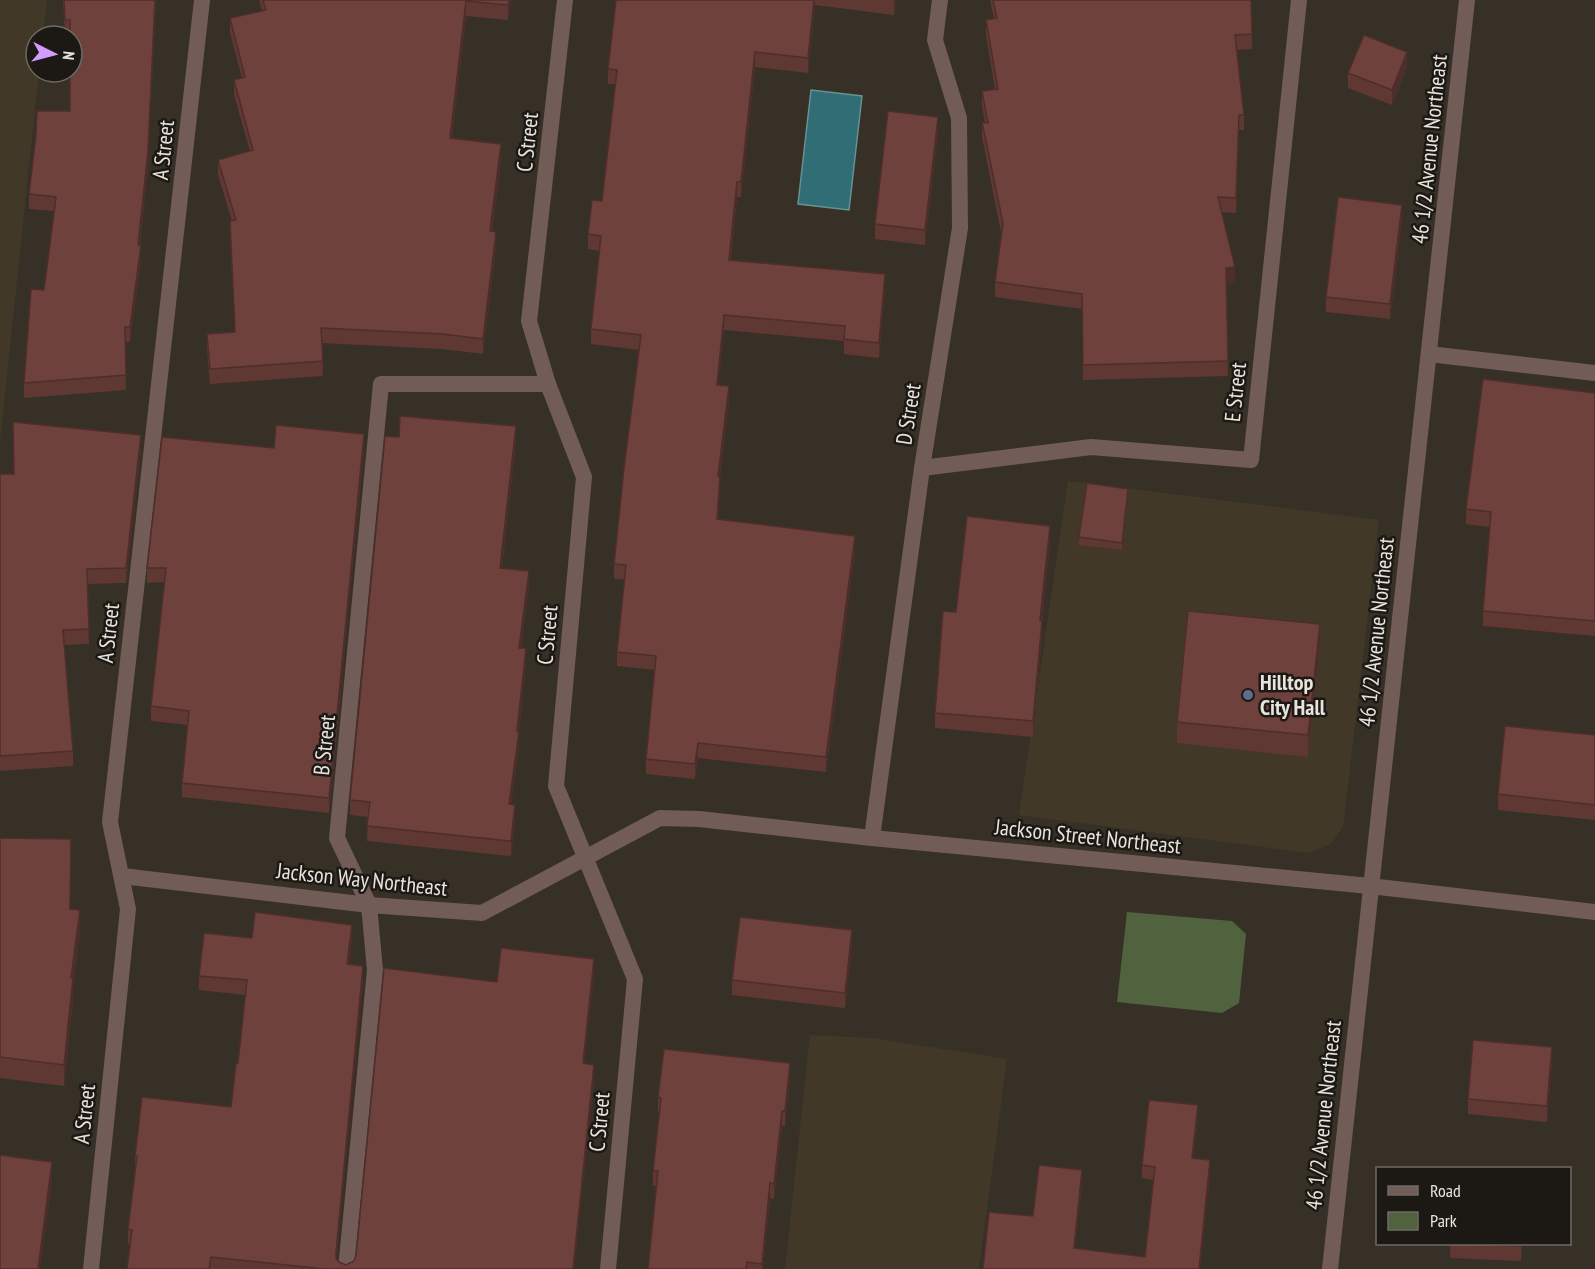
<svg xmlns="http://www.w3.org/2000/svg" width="1595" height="1269" font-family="'PT Sans Narrow',sans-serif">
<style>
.built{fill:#423827}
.green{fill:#50623e}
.water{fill:#306d75;stroke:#679194;stroke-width:1.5}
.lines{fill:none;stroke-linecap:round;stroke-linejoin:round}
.minor{stroke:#715c58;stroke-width:16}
.wall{fill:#5f3834}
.shaded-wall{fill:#4d2e2b}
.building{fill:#6e413d;stroke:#4d2e2b;stroke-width:1.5}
.service-dot{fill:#5c6f8a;stroke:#1c1914;stroke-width:2}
.labels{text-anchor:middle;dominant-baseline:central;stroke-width:5;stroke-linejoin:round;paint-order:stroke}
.street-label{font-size:22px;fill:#e8e4dd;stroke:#1c1914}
.poi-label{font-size:22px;font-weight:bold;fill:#e8e4dd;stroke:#1c1914;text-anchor:start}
</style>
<rect width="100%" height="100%" fill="#373026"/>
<g class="built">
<path d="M0,0H47L43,36H36V72H39L0,442Z"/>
<path d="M1068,481L1379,520L1343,827L1331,844L1309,853L1019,815Z"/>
<path d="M810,1035L872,1038L1007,1059L979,1269H785Z"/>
</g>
<path class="green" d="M1127,912L1232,921L1246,934L1239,1003L1222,1013L1117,1002Z"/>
<path class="water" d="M811,90L862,96L849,210L798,204Z"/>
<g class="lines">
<g class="minor">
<path d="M565,0L529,321L548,384L584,477L556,786L635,979L608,1269"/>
<path d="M1429,354L1595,373"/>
<path d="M922,468L1091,447L1251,460L1299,0"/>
<path d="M872,838L922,468L960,228L959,118L935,40L940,0"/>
<path d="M122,876L369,905L482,913L660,818L699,819L872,838L1370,886L1595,912"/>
<path d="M91,1269L128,909L110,822L202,0"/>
<path d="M346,1269L375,970L369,905L337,838L381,384H548"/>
<path d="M1330,1269C1374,846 1422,423 1467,0"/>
</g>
</g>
<g class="wall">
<path d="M63,0H156L148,166L140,245L141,260L130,342H125L126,390L24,398V383L44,290L54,211L29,209V194L70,111V35H65Z"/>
<path d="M259,0H511L508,20L466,16L452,138L501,160L492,232L496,247L483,354L442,349L322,343L323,376L210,384L207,350V334L235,332L230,236V221H232L218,175V160L250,151L234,95V80L242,78L230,33V18L262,11Z"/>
<path d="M616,0H896L894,15L815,5L808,73L755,67L741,197H737L731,260L885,289L879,358L844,354V341L724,330L718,385L729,401L720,477V492L718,520L855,551L826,772L698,758L695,779L646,774V759L655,670L617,666V652L624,579H614V564L639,350L591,344V329L599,251L588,249V234L602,201L615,84H608V69Z"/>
<path d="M990,0H1251L1252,49L1237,50L1244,115V130H1239L1236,213L1222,212L1235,282L1227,283L1228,376L1083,380L1082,309L995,297V282L1001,232L982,137V122L985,123L982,106V91L995,89L986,35V20L994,19Z"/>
<path d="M1407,67L1392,105L1348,88V73Z"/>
<path d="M938,132L925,245L875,239V224Z"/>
<path d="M1402,220L1390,319L1326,312V297Z"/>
<path d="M1595,393V636L1483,626V611L1490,527L1466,524V509Z"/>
<path d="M399,437L516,441L502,568L529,586L521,648L526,663L519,732V747L511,804L515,820L511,856L367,841L368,817L350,815V800Z"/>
<path d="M274,448L364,449L329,813L182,797V783L188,725L151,721V706L165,582L147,583V568Z"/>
<path d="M141,450L126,583L87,584L89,644L64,645L73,751V766L0,771V474H14Z"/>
<path d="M1128,497L1122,550L1079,545V537Z"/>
<path d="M1050,541L1042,623V636L1033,737L935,728V713L956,612Z"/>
<path d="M1320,646L1308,757L1177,743V722Z"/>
<path d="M1595,735V820L1498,810V794Z"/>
<path d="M0,838L71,909L80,932L73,986V999L64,1086L0,1078Z"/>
<path d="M252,938L352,940L349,964L363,981L336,1258L339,1262L346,1265L354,1261L497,982L594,974L584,1063L594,1079L574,1269H127L130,1244H128V1229L135,1168V1156L231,1107L238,1063L245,995L199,990V976Z"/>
<path d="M852,945L845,1008L732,995V980Z"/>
<path d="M1552,1062L1547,1122L1468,1114V1099Z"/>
<path d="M790,1078L785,1126H782L774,1199L770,1198L763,1269H648L656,1186H653V1171L659,1113L658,1112V1097Z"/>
<path d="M1198,1118L1193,1159L1210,1173L1200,1269H983L1033,1216L1082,1183L1075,1248L1145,1257L1153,1180L1142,1178V1165Z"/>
<path d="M1450,1244H1522L1521,1261L1450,1258Z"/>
</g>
<g class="shaded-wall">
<path d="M155,0L148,166L138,260V245Z"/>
<path d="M509,0H511L508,20V5Z"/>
<path d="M814,0H815V5L808,73V58Z"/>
<path d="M894,0H896L894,15Z"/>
<path d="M466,1V16L450,153V138Z"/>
<path d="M755,52V67L741,197V182Z"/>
<path d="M1407,52V67L1392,105V90Z"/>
<path d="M938,117V132L925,245V230Z"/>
<path d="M501,144V160L490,246V231Z"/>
<path d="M737,182V197L729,275V260Z"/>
<path d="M1402,205V220L1390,319V304Z"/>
<path d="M496,232V247L483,354V339Z"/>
<path d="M141,245V260L130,342V327Z"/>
<path d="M1235,267V282L1226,283V268Z"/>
<path d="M885,274V289L879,358V343Z"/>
<path d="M724,315V330L717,400V385Z"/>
<path d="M729,386V401L718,491V476Z"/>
<path d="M516,426V441L500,583V568Z"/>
<path d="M364,434V449L329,813V798Z"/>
<path d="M141,435V450L126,583V568Z"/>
<path d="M720,477V492L717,534V519Z"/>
<path d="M1128,489V497L1122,550V543Z"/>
<path d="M1050,526V541L1042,623V636L1033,737V721L1040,620Z"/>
<path d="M855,536V551L826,772V757Z"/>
<path d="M529,571V586L519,663V648Z"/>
<path d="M1320,624V646L1308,757V735Z"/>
<path d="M526,648V663L519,732V747L509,819V804Z"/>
<path d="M698,743V758L695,779V764Z"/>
<path d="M515,805V820L511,856V841Z"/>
<path d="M80,910V932L73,986V999L64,1086V1065L71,978Z"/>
<path d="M352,925V940L347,979V964Z"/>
<path d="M852,930V945L845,1008V993Z"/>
<path d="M594,959V974L583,1078V1063Z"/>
<path d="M363,966V981L336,1268V1253Z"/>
<path d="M1552,1047V1062L1547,1122V1106Z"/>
<path d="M790,1063V1078L785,1126V1111Z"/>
<path d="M594,1065V1079L574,1269H573Z"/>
<path d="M1198,1105V1118L1192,1171V1158Z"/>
<path d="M782,1111V1126L774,1199V1184Z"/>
<path d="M1210,1160V1173L1200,1269H1199Z"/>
<path d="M52,1162V1183L40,1269H38Z"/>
<path d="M1082,1170V1183L1074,1261V1248Z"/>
<path d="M770,1183V1198L763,1269H762Z"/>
</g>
<g class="building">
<path d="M64,0H155L148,151L138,245H141L130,327H125L126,375L24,383L31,289L44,290L56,197L29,194L36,135L37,111H70V72H72V36H70V20H65Z"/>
<path d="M263,0H509L508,5L466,1L450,138L501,144L490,231L496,232L483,339L442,334L321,328L323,361L210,369L207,334L235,332L230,221L236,220L218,160L253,150L234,80L245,77L230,18L266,10Z"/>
<path d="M616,0H814L808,58L755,52L741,182H737L729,260L885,274L879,343L844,339L845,326L724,315L717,385L729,386L718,476L720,477L717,519L855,536L826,757L698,743L695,764L646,759L656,656L617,652L626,565L614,564L624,468L641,335L591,329L601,236L588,234L592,200L602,201L617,70L608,69Z"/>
<path d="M993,0H1251L1252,34L1235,35L1244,115H1239L1236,198L1218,197L1235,267L1226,268L1228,361L1083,365L1082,294L995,282L1003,223L982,122L988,123L982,91L998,89L986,20L997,18Z"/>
<path d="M1364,35L1407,52L1392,90L1348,73Z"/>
<path d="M888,111L938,117L925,230L875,224Z"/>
<path d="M1338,197L1402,205L1390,304L1326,297Z"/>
<path d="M1483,379L1595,393V621L1483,611L1491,512L1466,509Z"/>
<path d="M400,416L516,426L500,568L529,571L519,648H526L517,731L519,732L509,804L515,805L511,841L367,826L370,802L350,800L385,436L399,437Z"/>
<path d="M13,422L141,435L126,568L87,569L89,629L63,630L73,751L0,756V474H14Z"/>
<path d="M276,425L364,434L329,798L182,783L189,711L151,706L166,568H147L162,437L274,448Z"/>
<path d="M1087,483L1128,489L1122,543L1079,537Z"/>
<path d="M967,516L1050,526L1040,620L1042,621L1033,721L935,713L943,611L956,612Z"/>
<path d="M1188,611L1320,624L1308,735L1177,722Z"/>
<path d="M1505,726L1595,735V805L1498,794Z"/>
<path d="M0,838L71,839L70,909L80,910L71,978H73L64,1065L0,1057Z"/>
<path d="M255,912L352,925L347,964L363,966L336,1253V1258L339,1262L346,1265L354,1261L356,1255L384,968L497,982L501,948L594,959L583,1063L594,1065L573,1269H324L211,1257L209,1269H127L132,1230L128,1229L137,1156H135L142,1097L231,1107L236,1063H238L247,980L199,976L204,933L252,938Z"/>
<path d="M740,917L852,930L845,993L732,980Z"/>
<path d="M1473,1040L1552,1047L1547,1106L1468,1099Z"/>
<path d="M664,1049L790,1063L785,1111H782L774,1184L770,1183L762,1264L747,1262L746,1269H648L658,1171H653L661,1098L658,1097Z"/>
<path d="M1149,1100L1198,1105L1192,1158L1210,1160L1199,1269H983L989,1212L1033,1216L1039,1165L1082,1170L1074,1248L1145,1257L1155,1167L1142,1165Z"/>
<path d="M0,1155L52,1162L38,1269H0Z"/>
<path d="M1468,1244H1521V1246Z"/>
</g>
<circle class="service-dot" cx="1248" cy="695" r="6"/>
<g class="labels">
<g class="street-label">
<text transform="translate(527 142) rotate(-84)">C Street</text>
<text transform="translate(1429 149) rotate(-84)">46 1/2 Avenue Northeast</text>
<text transform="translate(163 150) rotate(-84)">A Street</text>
<text transform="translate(1235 392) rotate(-84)">E Street</text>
<text transform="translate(908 414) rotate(-81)">D Street</text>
<text transform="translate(1376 632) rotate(-84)">46 1/2 Avenue Northeast</text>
<text transform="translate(108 633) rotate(-84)">A Street</text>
<text transform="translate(547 635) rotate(-85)">C Street</text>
<text transform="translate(324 745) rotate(-84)">B Street</text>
<text transform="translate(1088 836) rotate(6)">Jackson Street Northeast</text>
<text transform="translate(362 879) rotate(6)">Jackson Way Northeast</text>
<text transform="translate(84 1114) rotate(-84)">A Street</text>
<text transform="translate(1323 1115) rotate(-84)">46 1/2 Avenue Northeast</text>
<text transform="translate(599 1122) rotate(-85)">C Street</text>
</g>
<g class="poi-label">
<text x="1260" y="682">Hilltop<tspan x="1260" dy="25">City Hall</tspan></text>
</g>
</g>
<rect x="1376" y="1167" width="195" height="78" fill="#1c1914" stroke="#6e6a64" stroke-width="1.5"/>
<rect x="1388" y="1186" width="30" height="9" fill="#715c58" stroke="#6e6a64" stroke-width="1.5"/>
<text x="1430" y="1197" font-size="18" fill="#e8e4dd">Road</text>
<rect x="1388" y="1212" width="30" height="18" fill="#50623e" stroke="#6e6a64" stroke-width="1.5"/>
<text x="1430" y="1227" font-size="18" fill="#e8e4dd">Park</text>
<g transform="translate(54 54) rotate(96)"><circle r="28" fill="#1c1914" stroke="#6e6a64" stroke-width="1.5"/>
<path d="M0-4.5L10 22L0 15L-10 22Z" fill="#d39cfc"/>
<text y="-9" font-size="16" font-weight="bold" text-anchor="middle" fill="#e8e4dd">N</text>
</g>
</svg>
